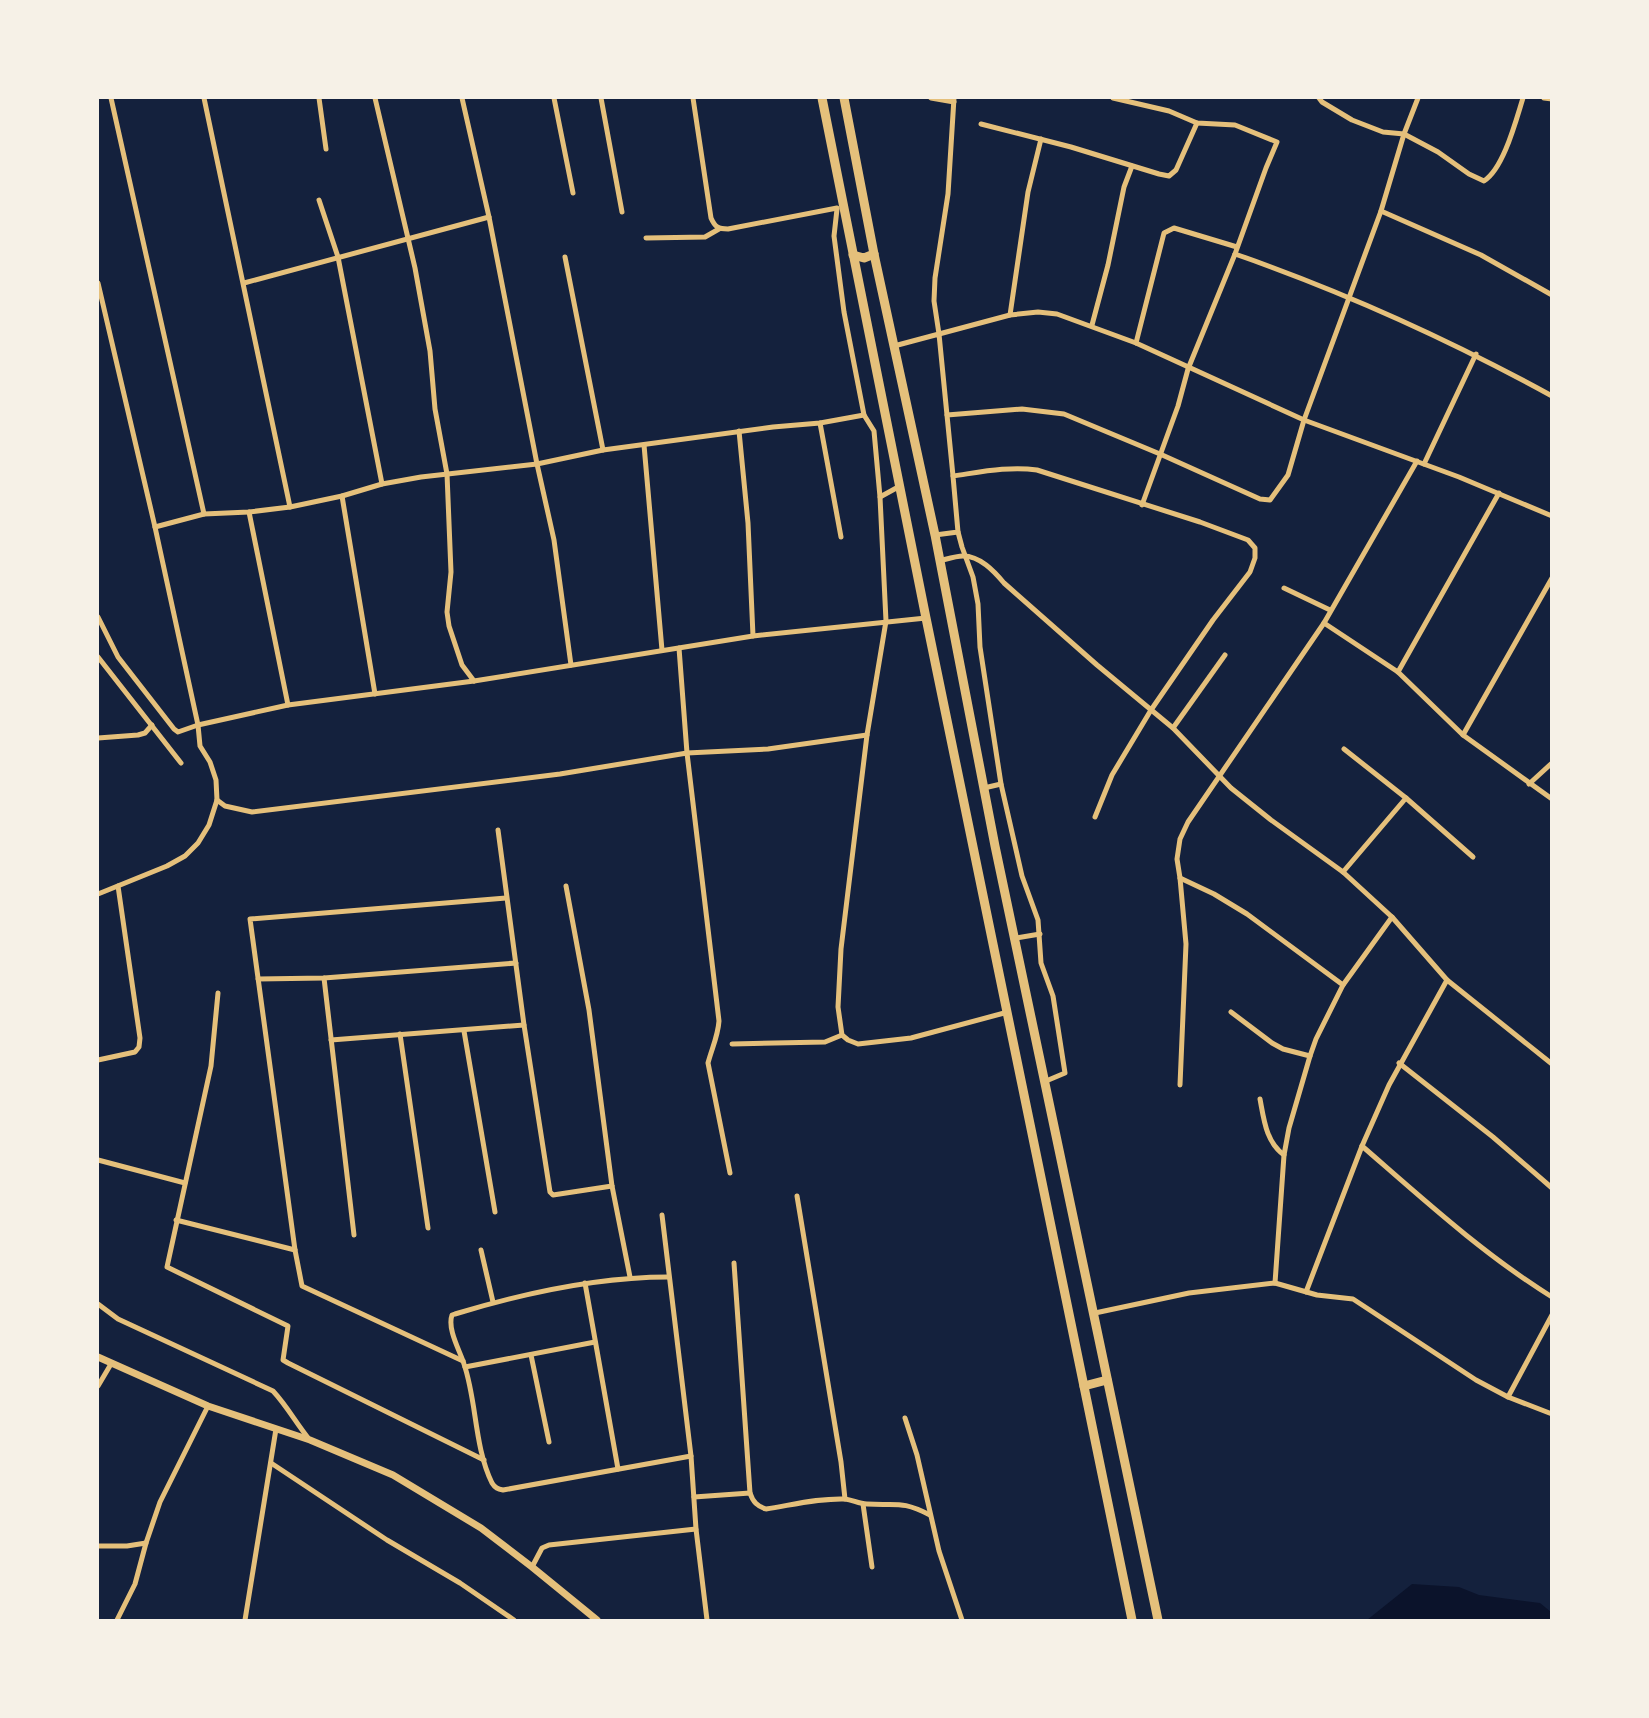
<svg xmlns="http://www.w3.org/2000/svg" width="1649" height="1718" font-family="'Archivo Narrow',sans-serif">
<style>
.water{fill:#0b132b}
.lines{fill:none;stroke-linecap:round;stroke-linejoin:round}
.minor{stroke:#e5c07b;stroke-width:5}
.tertiary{stroke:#e5c07b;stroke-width:7}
.trunk{stroke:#e5c07b;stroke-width:9}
</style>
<rect width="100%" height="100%" fill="#14213d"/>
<path class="water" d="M1412,1584L1459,1587L1479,1595L1540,1603L1551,1612V1620H1367Z"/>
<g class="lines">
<g class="minor">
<path d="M111,98L204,514"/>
<path d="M204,98L290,507"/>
<path d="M319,98L326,149"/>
<path d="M375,98L415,268L430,351L435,409L447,474L451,572L447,612L449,626L462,665L474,681"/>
<path d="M462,98L489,217L537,464L554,540L571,665"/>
<path d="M554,98L573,193"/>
<path d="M601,98L622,212"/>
<path d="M693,98L711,218C715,227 718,229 728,229L837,208"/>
<path d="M931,98L954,102"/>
<path d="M954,98L948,194L935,278L934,301L939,334L1010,315L1038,312L1057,314L1136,343L1304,420L1459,477L1552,516"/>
<path d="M1113,98L1169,111L1197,123L1235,125L1277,142L1266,168L1235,254L1188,369L1178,406L1142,505"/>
<path d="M1319,98L1322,102L1352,120L1383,132L1404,134L1438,152L1469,174L1484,181C1504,168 1516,120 1523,98"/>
<path d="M1544,98L1552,99"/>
<path d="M981,124L1071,147L1159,174L1169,176L1176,170L1197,123"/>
<path d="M319,200L338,257L382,484"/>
<path d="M837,209L834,236L844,312L864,415L874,431L880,497L900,486"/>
<path d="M1381,211L1481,255L1552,295"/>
<path d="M646,238L705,237L719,229"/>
<path d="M1235,254C1344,292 1450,340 1552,396"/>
<path d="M565,257L603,450"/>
<path d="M98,283L155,527L198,725L200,746L210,762L216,780L217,800L209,825L198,843L185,856L167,866L98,894"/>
<path d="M244,283L489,217"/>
<path d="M1010,315L1028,192L1041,139"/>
<path d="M1092,325L1108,265L1124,187L1132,166"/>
<path d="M1136,343L1164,233L1174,228L1237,247"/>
<path d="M894,346L939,334L953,476"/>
<path d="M947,415L1022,409L1064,414L1160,454L1260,499L1270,500L1288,475L1304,420L1381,211L1404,134L1418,98"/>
<path d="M820,423L841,537"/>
<path d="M739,431L748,523L753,636"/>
<path d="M644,445L662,650"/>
<path d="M1424,464L1476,354"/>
<path d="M342,496L375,694"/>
<path d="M880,497L886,621L867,735L841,949L838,1007L842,1035L848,1040L858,1044L911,1038L1008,1012"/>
<path d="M249,512L288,705"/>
<path d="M155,527L204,514L249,512L290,507L342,496L382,484L421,477L537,464L603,450L773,427L820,423L864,415"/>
<path d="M958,532L962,547L973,577L978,604L980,647L1001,784L1022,876L1038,920L1041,963L1053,996L1065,1073L1046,1081"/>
<path d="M935,535L958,532L953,476C981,472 1009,466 1037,470L1200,522L1248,540L1255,548V558L1250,572L1213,620L1151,710L1112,775L1095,817"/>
<path d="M939,561C947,559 956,556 963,556C980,556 994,571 1004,583L1097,665L1173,728L1231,788L1271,820L1343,872L1392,917L1447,980L1552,1064"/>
<path d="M1284,588L1330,610"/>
<path d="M98,617L118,657L174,729L178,732L198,725L288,705L474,681L753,636L926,618"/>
<path d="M1324,623L1398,672L1463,735L1552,799"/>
<path d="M679,648L687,753L719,1021C718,1036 712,1048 708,1063L730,1173"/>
<path d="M98,657L181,763"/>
<path d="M1398,672L1499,493"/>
<path d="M1173,728L1225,655"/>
<path d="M1463,735L1552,578"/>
<path d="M98,738L138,735L145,733L152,725"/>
<path d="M1529,784L1552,763"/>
<path d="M984,788L1001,784"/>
<path d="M1406,798L1473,857"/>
<path d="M217,800L225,806L252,812L560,774L687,753L768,749L867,735"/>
<path d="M498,830L524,1025L550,1192L553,1195L612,1186"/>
<path d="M1343,872L1406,798L1344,749"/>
<path d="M1180,878L1214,894L1247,914L1343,985"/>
<path d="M566,886L589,1010L612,1186L630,1277"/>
<path d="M1016,938L1040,934"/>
<path d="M324,978L354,1235"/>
<path d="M258,979L324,978L516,963"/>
<path d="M218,993L211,1066L167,1267L288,1326L283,1360L288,1363L484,1460"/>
<path d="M1231,1012L1272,1043L1283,1049L1310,1056"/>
<path d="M464,1031L495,1212"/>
<path d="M400,1034L428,1228"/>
<path d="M331,1040L524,1025"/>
<path d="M732,1044L825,1042L842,1035"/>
<path d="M98,1060L135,1052L139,1047L140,1038L118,886"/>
<path d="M1399,1063L1493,1137L1552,1188"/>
<path d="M1180,1085L1186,944L1180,878L1177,859L1180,839L1188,822L1324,623L1417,461"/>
<path d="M1260,1099C1264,1120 1266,1142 1284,1155"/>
<path d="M1362,1146C1423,1199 1483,1254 1552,1297"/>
<path d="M98,1160L185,1183"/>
<path d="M797,1196L841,1462L845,1499"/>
<path d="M662,1215L691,1456L696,1529L707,1620"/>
<path d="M176,1220L295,1250"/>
<path d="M481,1250L493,1302"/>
<path d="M734,1263L750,1493"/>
<path d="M668,1277C597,1277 524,1293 455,1314L452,1315C447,1329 460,1351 464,1364C477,1402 474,1446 492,1483C495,1488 498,1489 503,1490L691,1456"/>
<path d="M585,1283L618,1469"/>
<path d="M1275,1283L1284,1155L1289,1128L1310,1056L1316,1039L1343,985L1392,917"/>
<path d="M1306,1292L1362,1146L1389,1085L1447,980"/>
<path d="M98,1304L118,1319L273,1391C287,1406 296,1423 309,1439"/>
<path d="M1095,1313L1189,1293L1275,1283L1317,1295L1353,1299L1476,1380L1508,1397L1552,1414"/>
<path d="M531,1355L549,1442"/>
<path d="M463,1361L302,1286L295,1250L250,919L506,898"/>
<path d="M465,1367L595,1342"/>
<path d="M98,1386L111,1364"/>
<path d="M1508,1397L1552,1315"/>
<path d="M905,1418L917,1455L939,1551L962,1620"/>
<path d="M271,1463L387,1540L460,1583L514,1620"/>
<path d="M694,1497L750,1493C753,1502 757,1506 766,1509C792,1505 819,1498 845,1499C853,1500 859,1504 867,1504C897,1506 901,1500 930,1515"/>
<path d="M863,1504L872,1567"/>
<path d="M98,1546H127L146,1543"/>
<path d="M532,1567L542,1548L549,1545L696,1529"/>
<path d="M117,1620L135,1584L146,1543L160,1502L208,1406"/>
<path d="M245,1620L276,1429"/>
</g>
<path class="tertiary" d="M98,1357L208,1406L310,1440L393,1475L481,1528L532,1567L597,1620"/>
<g class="trunk">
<path d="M822,98L926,618L1132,1620"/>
<path d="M844,98L874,254L935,535L995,846L1158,1620"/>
<path d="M853,255L864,258L874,254"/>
<path d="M1084,1386L1107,1380"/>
</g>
</g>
<rect width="1649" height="1718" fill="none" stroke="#f6f1e7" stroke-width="198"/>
</svg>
